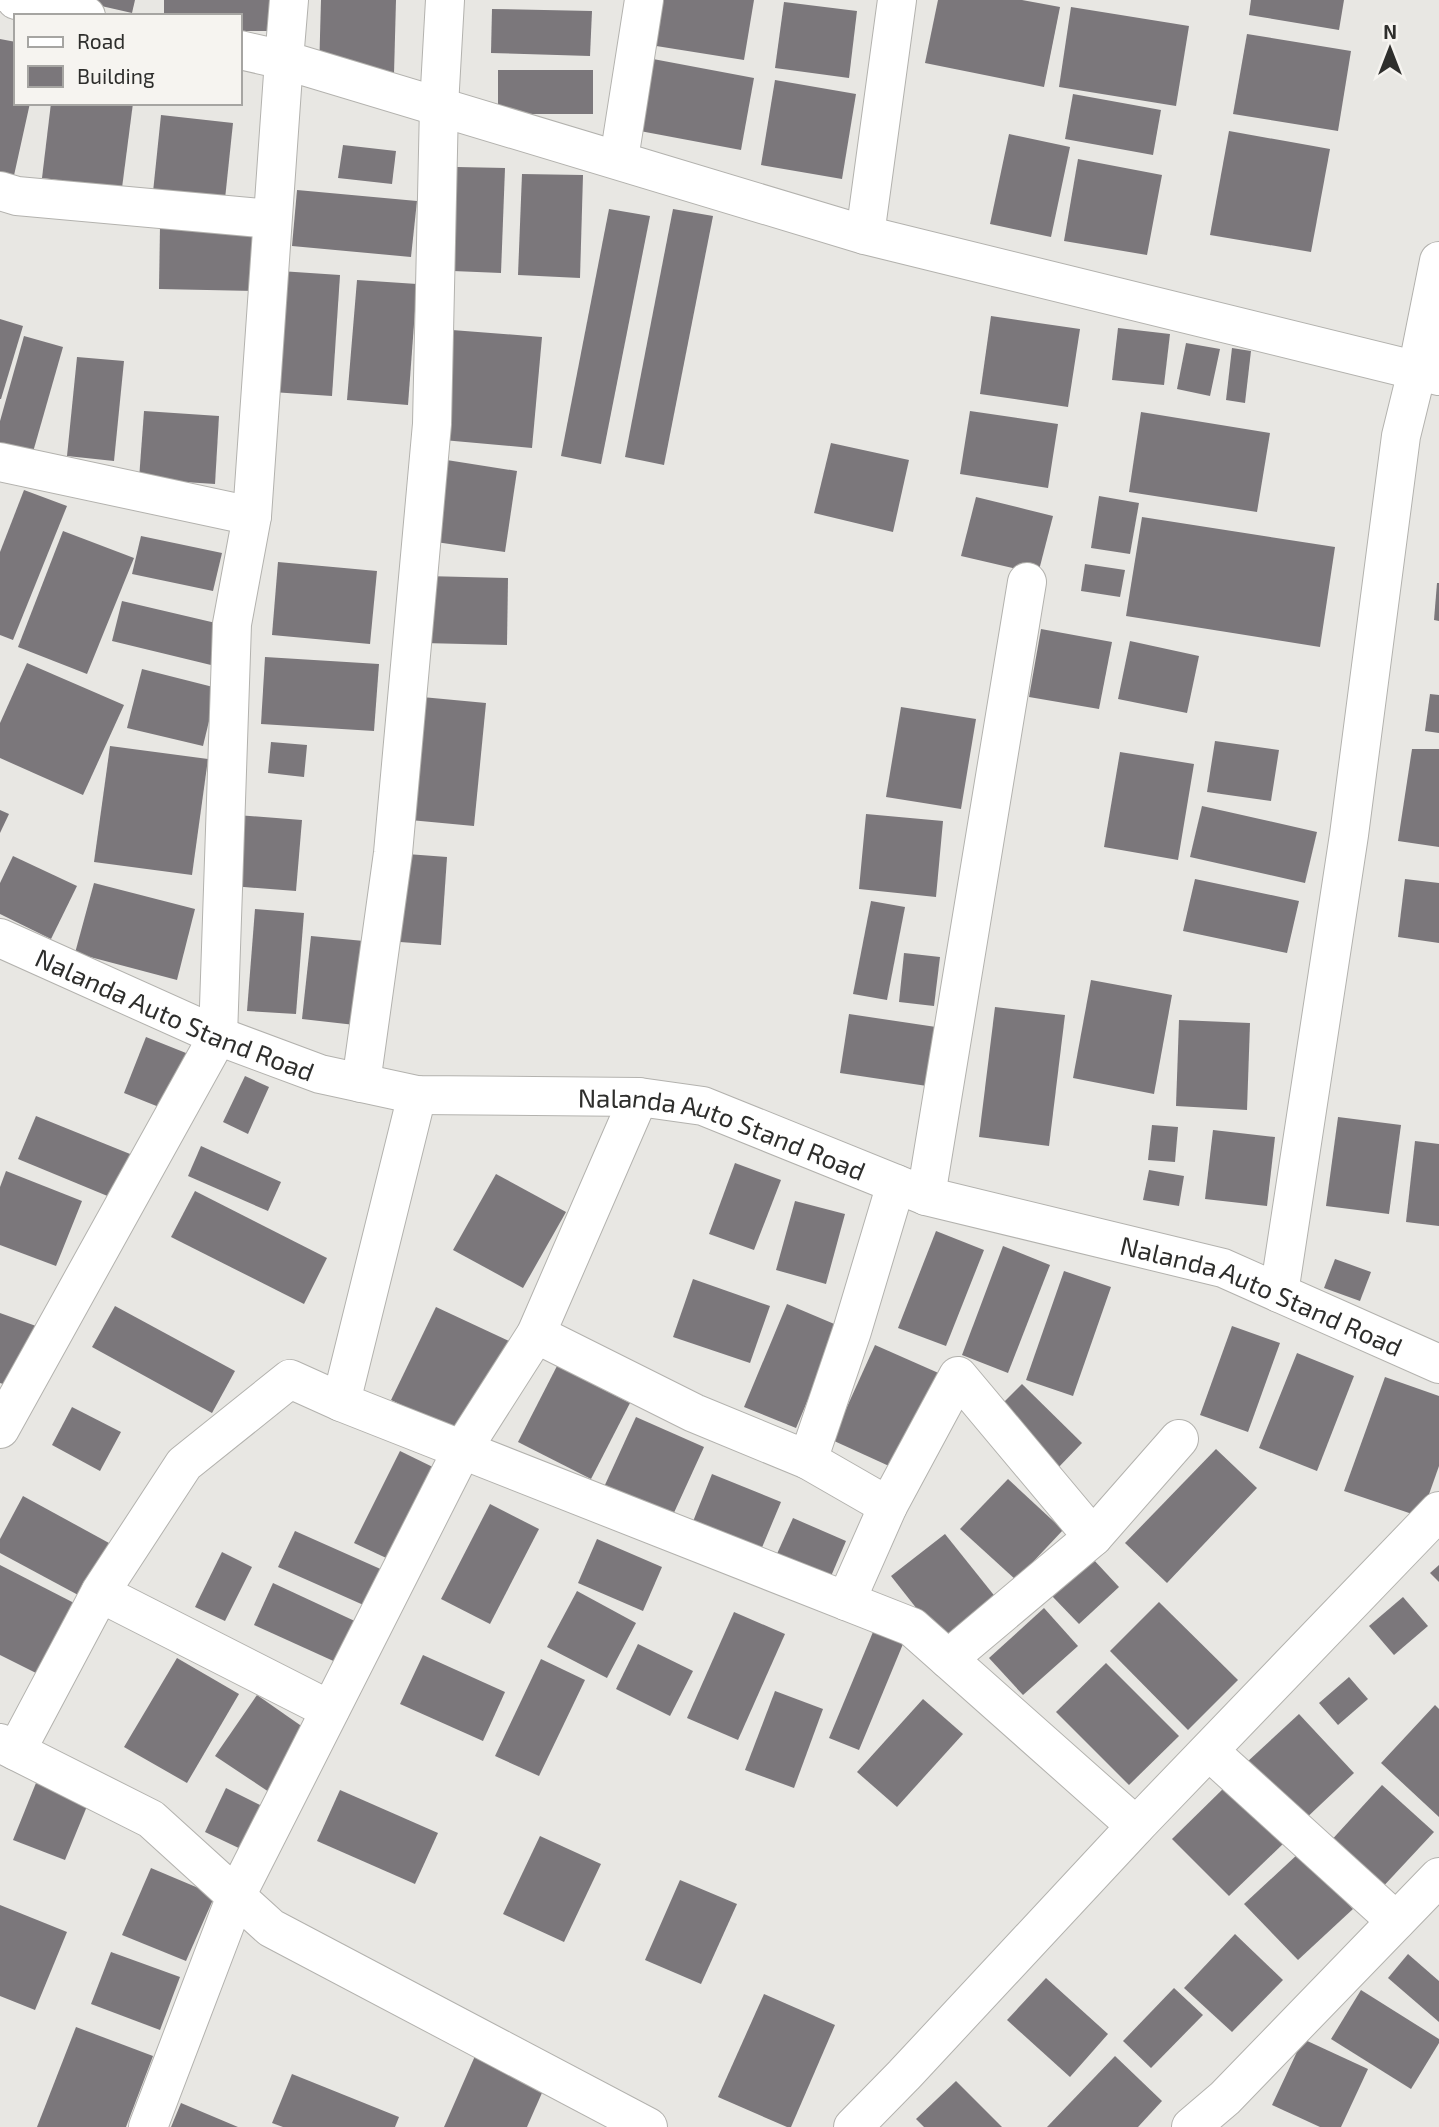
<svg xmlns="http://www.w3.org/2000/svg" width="1439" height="2127" font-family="'Exo 2',sans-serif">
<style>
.building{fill:#7b777b}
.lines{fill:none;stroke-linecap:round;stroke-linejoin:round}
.minor-casing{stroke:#b3b2ae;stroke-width:40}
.minor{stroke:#fff;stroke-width:38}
.labels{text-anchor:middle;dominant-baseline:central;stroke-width:7;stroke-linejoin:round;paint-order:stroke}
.street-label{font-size:26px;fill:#2e2e2c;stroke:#f6f4f0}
</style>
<rect width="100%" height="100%" fill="#e8e7e3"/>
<g class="building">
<path d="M75,0H135L132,13Z"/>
<path d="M164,0H269V31H240V16H164Z"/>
<path d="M321,0H396L394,74L319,72Z"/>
<path d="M658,0H754L744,60L650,45Z"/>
<path d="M938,0H1022L1060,7L1044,87L925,63Z"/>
<path d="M1251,0H1344L1339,30L1249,15Z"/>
<path d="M784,2L857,11L849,78L775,68Z"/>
<path d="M1071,7L1189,26L1176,106L1059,87Z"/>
<path d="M492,9L592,11L590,56L491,53Z"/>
<path d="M1247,34L1351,51L1338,131L1233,114Z"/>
<path d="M0,39L16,42V103H30L13,180L0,177Z"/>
<path d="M653,59L754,78L741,150L640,131Z"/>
<rect x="498" y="70" width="95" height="44"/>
<path d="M775,80L856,94L842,179L761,165Z"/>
<path d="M1073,94L1161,110L1153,155L1065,139Z"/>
<path d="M51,103H133L122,188L42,178Z"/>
<path d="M161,115L233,123L225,199L153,192Z"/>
<path d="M1229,131L1330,149L1311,252L1210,235Z"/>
<path d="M1009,134L1070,147L1051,237L990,224Z"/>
<path d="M343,145L396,151L392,184L338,178Z"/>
<path d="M1078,159L1162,175L1147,255L1064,241Z"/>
<path d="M457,167L505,168L501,273L453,271Z"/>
<path d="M522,174L583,175L580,278L518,275Z"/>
<path d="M297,190L417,201L411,257L292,246Z"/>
<path d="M609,209L650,216L601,464L561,456Z"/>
<path d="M673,209L713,216L664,465L625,457Z"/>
<path d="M160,226L257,227L255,291L159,289Z"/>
<path d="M280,271L340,275L332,396L272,392Z"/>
<path d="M357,280L417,284L408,405L347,400Z"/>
<path d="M991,316L1080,329L1068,407L980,394Z"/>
<path d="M0,319L23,326L1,399H0Z"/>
<path d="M1118,328L1170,334L1164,385L1112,380Z"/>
<path d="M452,330L542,337L532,448L443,440Z"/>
<path d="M24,336L63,347L33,452L0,444V421Z"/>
<path d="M1186,343L1220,349L1210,396L1177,389Z"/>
<path d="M1232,348L1251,351L1245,403L1226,400Z"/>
<path d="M77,357L124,361L114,461L67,456Z"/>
<path d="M144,411L219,416L215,484L139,479Z"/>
<path d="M970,411L1058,424L1048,488L960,474Z"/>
<path d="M1141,412L1270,433L1257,512L1129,492Z"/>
<path d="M831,443L909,460L893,532L814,513Z"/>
<path d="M434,458L517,471L505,552L422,540Z"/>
<path d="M24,490L67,506L13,640L0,635V552Z"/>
<path d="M1099,496L1139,503L1130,554L1091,548Z"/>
<path d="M976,497L1053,516L1038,574L961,556Z"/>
<path d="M1142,517L1335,547L1320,647L1126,616Z"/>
<path d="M63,531L134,558L87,674L18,647Z"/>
<path d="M141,536L222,553L213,591L132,574Z"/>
<path d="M278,562L377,571L370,644L272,635Z"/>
<path d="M1085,564L1125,570L1120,597L1081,591Z"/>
<path d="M425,576L508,578L507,645L423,643Z"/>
<path d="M1437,583H1439V621L1434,620Z"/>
<path d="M122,601L220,624L211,665L112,641Z"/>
<path d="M1041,629L1112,642L1099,709L1029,697Z"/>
<path d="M1130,641L1199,656L1187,713L1118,699Z"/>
<path d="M265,657L379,664L374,731L261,724Z"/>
<path d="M27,663L124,705L83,795L0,758V723Z"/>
<path d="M142,669L217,688L203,746L127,728Z"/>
<path d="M1430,694L1439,695V733L1425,731Z"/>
<path d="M422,697L486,703L474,826L410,820Z"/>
<path d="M901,707L976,719L961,809L886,797Z"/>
<path d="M1215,741L1279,750L1271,801L1207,792Z"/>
<path d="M271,742L307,745L304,777L268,773Z"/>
<path d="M110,746L208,759L192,875L94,862Z"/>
<path d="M1412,749H1439V847L1398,841Z"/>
<path d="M1120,752L1194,764L1178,860L1104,847Z"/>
<path d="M1202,806L1317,832L1305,883L1190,857Z"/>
<path d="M0,810L9,814L0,833Z"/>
<path d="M866,814L943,821L936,897L859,889Z"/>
<path d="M237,815L302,820L296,891L232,886Z"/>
<path d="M407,854L447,857L441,945L400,942Z"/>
<path d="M13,856L77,886L51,939L0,914V883Z"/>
<path d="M1195,879L1299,901L1287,953L1183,931Z"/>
<path d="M1405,879L1439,883V943L1398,937Z"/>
<path d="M94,883L195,909L177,980L75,953Z"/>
<path d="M871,901L905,907L887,1000L853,994Z"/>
<path d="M255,909L304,913L296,1014L247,1011Z"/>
<path d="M311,936L364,941L355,1025L302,1019Z"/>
<path d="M904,953L940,957L934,1006L899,1002Z"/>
<path d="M1091,980L1172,995L1154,1094L1073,1078Z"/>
<path d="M995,1007L1065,1015L1049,1146L979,1137Z"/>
<path d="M849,1014L936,1027L927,1086L840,1073Z"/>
<path d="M1179,1020L1250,1023L1247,1110L1176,1106Z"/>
<path d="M146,1037L196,1057L174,1113L124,1093Z"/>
<path d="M245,1076L269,1087L248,1134L223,1122Z"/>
<path d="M36,1116L140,1158L122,1202L18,1159Z"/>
<path d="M1338,1117L1401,1125L1389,1214L1326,1206Z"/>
<path d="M1152,1125L1178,1127L1175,1162L1148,1160Z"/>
<path d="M1213,1130L1275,1137L1267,1206L1205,1199Z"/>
<path d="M1415,1141L1439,1144V1226L1406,1222Z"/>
<path d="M201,1146L281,1182L268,1211L188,1176Z"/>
<path d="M735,1163L781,1180L754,1250L709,1234Z"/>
<path d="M1149,1170L1184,1176L1179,1206L1143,1200Z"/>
<path d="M6,1171L82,1201L56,1266L0,1245V1187Z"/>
<path d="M496,1174L566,1212L523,1288L453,1250Z"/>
<path d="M195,1191L327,1258L304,1304L171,1237Z"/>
<path d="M795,1201L845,1214L826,1284L776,1270Z"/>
<path d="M936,1231L984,1250L946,1346L898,1328Z"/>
<path d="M1003,1246L1050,1265L1008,1373L962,1355Z"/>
<path d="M1335,1259L1371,1272L1360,1301L1324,1288Z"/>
<path d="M1064,1271L1111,1287L1073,1396L1026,1380Z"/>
<path d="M693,1279L770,1306L750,1363L673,1337Z"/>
<path d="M787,1304L839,1326L796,1428L744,1407Z"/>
<path d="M115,1306L235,1371L212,1413L92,1347Z"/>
<path d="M436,1307L511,1342L466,1435L391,1400Z"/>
<path d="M0,1313L36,1326L15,1388L0,1383Z"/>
<path d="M1232,1326L1280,1343L1248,1432L1200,1415Z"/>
<path d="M875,1345L943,1375L900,1471L832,1440Z"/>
<path d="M1297,1353L1354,1376L1317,1471L1259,1448Z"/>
<path d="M557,1366L630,1403L591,1479L518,1442Z"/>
<path d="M1385,1377L1439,1396V1466L1421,1517L1344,1491Z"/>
<path d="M1022,1384L1082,1443L1056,1470L996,1410Z"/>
<path d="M72,1407L121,1432L100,1471L52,1445Z"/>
<path d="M636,1417L704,1447L672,1517L604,1487Z"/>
<path d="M1216,1449L1257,1488L1167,1583L1125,1543Z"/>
<path d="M400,1451L443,1472L397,1563L354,1543Z"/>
<path d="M712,1474L781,1502L758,1557L690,1529Z"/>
<path d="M1008,1479L1063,1530L1016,1580L960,1529Z"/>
<path d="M23,1496L109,1543L80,1596L0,1553V1539Z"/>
<path d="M490,1504L539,1529L490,1624L441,1599Z"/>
<path d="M793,1518L846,1541L826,1588L772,1565Z"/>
<path d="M295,1531L385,1571L368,1607L278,1567Z"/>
<path d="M945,1534L997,1599L943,1642L891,1576Z"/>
<path d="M597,1539L662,1567L643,1611L578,1583Z"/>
<path d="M222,1552L252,1567L225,1621L195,1607Z"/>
<path d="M1093,1559L1119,1587L1079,1624L1052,1596Z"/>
<path d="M0,1565L78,1605L42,1676L0,1655Z"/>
<path d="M1439,1565V1582L1430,1573Z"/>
<path d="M273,1583L359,1623L340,1664L254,1625Z"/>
<path d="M577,1591L636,1623L607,1678L547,1647Z"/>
<path d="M1403,1597L1428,1626L1394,1655L1369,1626Z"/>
<path d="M1159,1602L1238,1680L1188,1730L1110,1651Z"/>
<path d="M1044,1608L1078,1646L1023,1695L989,1658Z"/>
<path d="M734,1612L785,1634L738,1740L687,1718Z"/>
<path d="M873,1632L903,1644L859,1750L829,1738Z"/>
<path d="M638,1644L693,1671L670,1716L616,1689Z"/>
<path d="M423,1655L505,1692L483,1741L400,1704Z"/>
<path d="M177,1658L239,1694L187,1783L124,1747Z"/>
<path d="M541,1659L585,1680L539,1776L495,1756Z"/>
<path d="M1106,1663L1179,1736L1129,1785L1056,1712Z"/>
<path d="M1349,1677L1368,1699L1338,1725L1319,1703Z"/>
<path d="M775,1691L823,1709L794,1788L745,1770Z"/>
<path d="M257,1695L310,1732L269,1792L215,1756Z"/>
<path d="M923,1699L963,1734L897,1807L857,1772Z"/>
<path d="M1435,1705L1439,1709V1817L1381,1763Z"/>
<path d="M1299,1714L1354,1773L1301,1823L1246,1763Z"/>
<path d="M40,1773L92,1794L65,1860L13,1840Z"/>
<path d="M1228,1784L1285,1842L1229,1896L1172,1839Z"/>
<path d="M1382,1785L1434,1832L1379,1891L1328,1844Z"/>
<path d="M226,1788L266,1808L245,1851L205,1832Z"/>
<path d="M340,1790L438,1833L415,1884L317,1841Z"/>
<path d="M540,1836L601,1864L564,1942L503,1914Z"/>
<path d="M1299,1853L1353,1909L1298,1960L1244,1904Z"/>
<path d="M151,1868L215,1895L186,1961L122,1935Z"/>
<path d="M680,1880L737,1904L701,1984L645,1960Z"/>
<path d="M0,1905L67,1932L35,2010L0,1996Z"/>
<path d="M1235,1934L1283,1980L1232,2032L1184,1988Z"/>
<path d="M111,1952L180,1977L160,2030L91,2004Z"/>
<path d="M1408,1954L1439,1981V2022L1388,1978Z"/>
<path d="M1046,1978L1108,2034L1070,2077L1007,2020Z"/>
<path d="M1174,1988L1203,2015L1151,2068L1123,2041Z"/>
<path d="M1361,1990L1439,2039V2043L1411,2089L1331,2039Z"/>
<path d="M764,1994L835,2025L791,2127H787L718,2097Z"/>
<path d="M76,2027L153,2056L126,2127H37Z"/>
<path d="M1303,2039L1368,2069L1341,2127H1320L1272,2105Z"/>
<path d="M475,2056L545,2086L527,2127H444Z"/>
<path d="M1115,2056L1162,2101L1138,2127H1047Z"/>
<path d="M292,2074L399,2117L395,2127H283L272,2123Z"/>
<path d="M956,2081L1002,2127H924L916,2119Z"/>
<path d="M181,2103L238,2127H171Z"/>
</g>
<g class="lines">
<g class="minor-casing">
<g id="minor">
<path d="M16,0L86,16"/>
<path d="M289,0L284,60L865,235L1439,376"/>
<path d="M619,159L644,0"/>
<path d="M0,191L17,196L272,219"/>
<path d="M865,235L897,0"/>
<path d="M0,462L252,516"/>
<path id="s1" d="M0,938L218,1036L320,1074L417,1095L639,1097L703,1106L926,1196L1223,1268L1439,1364"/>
<path d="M361,1083L393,853L432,424L439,106L445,0"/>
<path d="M417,1095L341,1402L912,1627L1136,1826L904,2075L853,2127"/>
<path d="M926,1196L1027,582"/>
<path d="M1279,1293L1349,835L1401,436L1417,371L1439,261"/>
<path d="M536,1334L694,1413L808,1460L852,1331L896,1184"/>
<path d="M0,1429L218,1036L232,624L252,516L284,60L240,50"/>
<path d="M808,1460L888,1506L958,1376L1093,1537L1179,1439"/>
<path d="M100,1593L330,1710"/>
<path d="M846,1601L888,1506"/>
<path d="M948,1659L1093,1537"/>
<path d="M0,1743L151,1819L271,1928L648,2127"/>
<path d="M16,1751L101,1591L184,1464L290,1379L341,1402"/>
<path d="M1209,1751L1396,1921"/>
<path d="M1136,1826L1439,1511"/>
<path d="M148,2127L236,1896L462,1450L536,1334L639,1097"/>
<path d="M1191,2127L1225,2098L1439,1877"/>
</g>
</g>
<use href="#minor" class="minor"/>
</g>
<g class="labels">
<g class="street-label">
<text stroke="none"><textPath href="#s1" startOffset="191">Nalanda Auto Stand Road</textPath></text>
<text stroke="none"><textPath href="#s1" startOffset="758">Nalanda Auto Stand Road</textPath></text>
<text stroke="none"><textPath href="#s1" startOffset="1325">Nalanda Auto Stand Road</textPath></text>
</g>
</g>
<rect x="14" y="14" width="228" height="91" fill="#f6f4f0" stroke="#a6a5a2" stroke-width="2"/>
<rect x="28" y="37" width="35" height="10" fill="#ffffff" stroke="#a6a5a2" stroke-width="2"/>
<text x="77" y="49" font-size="21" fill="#2e2e2c">Road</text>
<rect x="28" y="66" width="35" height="21" fill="#7b777b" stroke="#a6a5a2" stroke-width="2"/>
<text x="77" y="84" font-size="21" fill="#2e2e2c">Building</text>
<g transform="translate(1390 49)" stroke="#f6f4f0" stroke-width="5" paint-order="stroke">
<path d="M0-5L12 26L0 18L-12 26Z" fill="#2e2e2c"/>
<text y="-10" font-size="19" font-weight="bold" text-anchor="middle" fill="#2e2e2c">N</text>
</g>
</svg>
